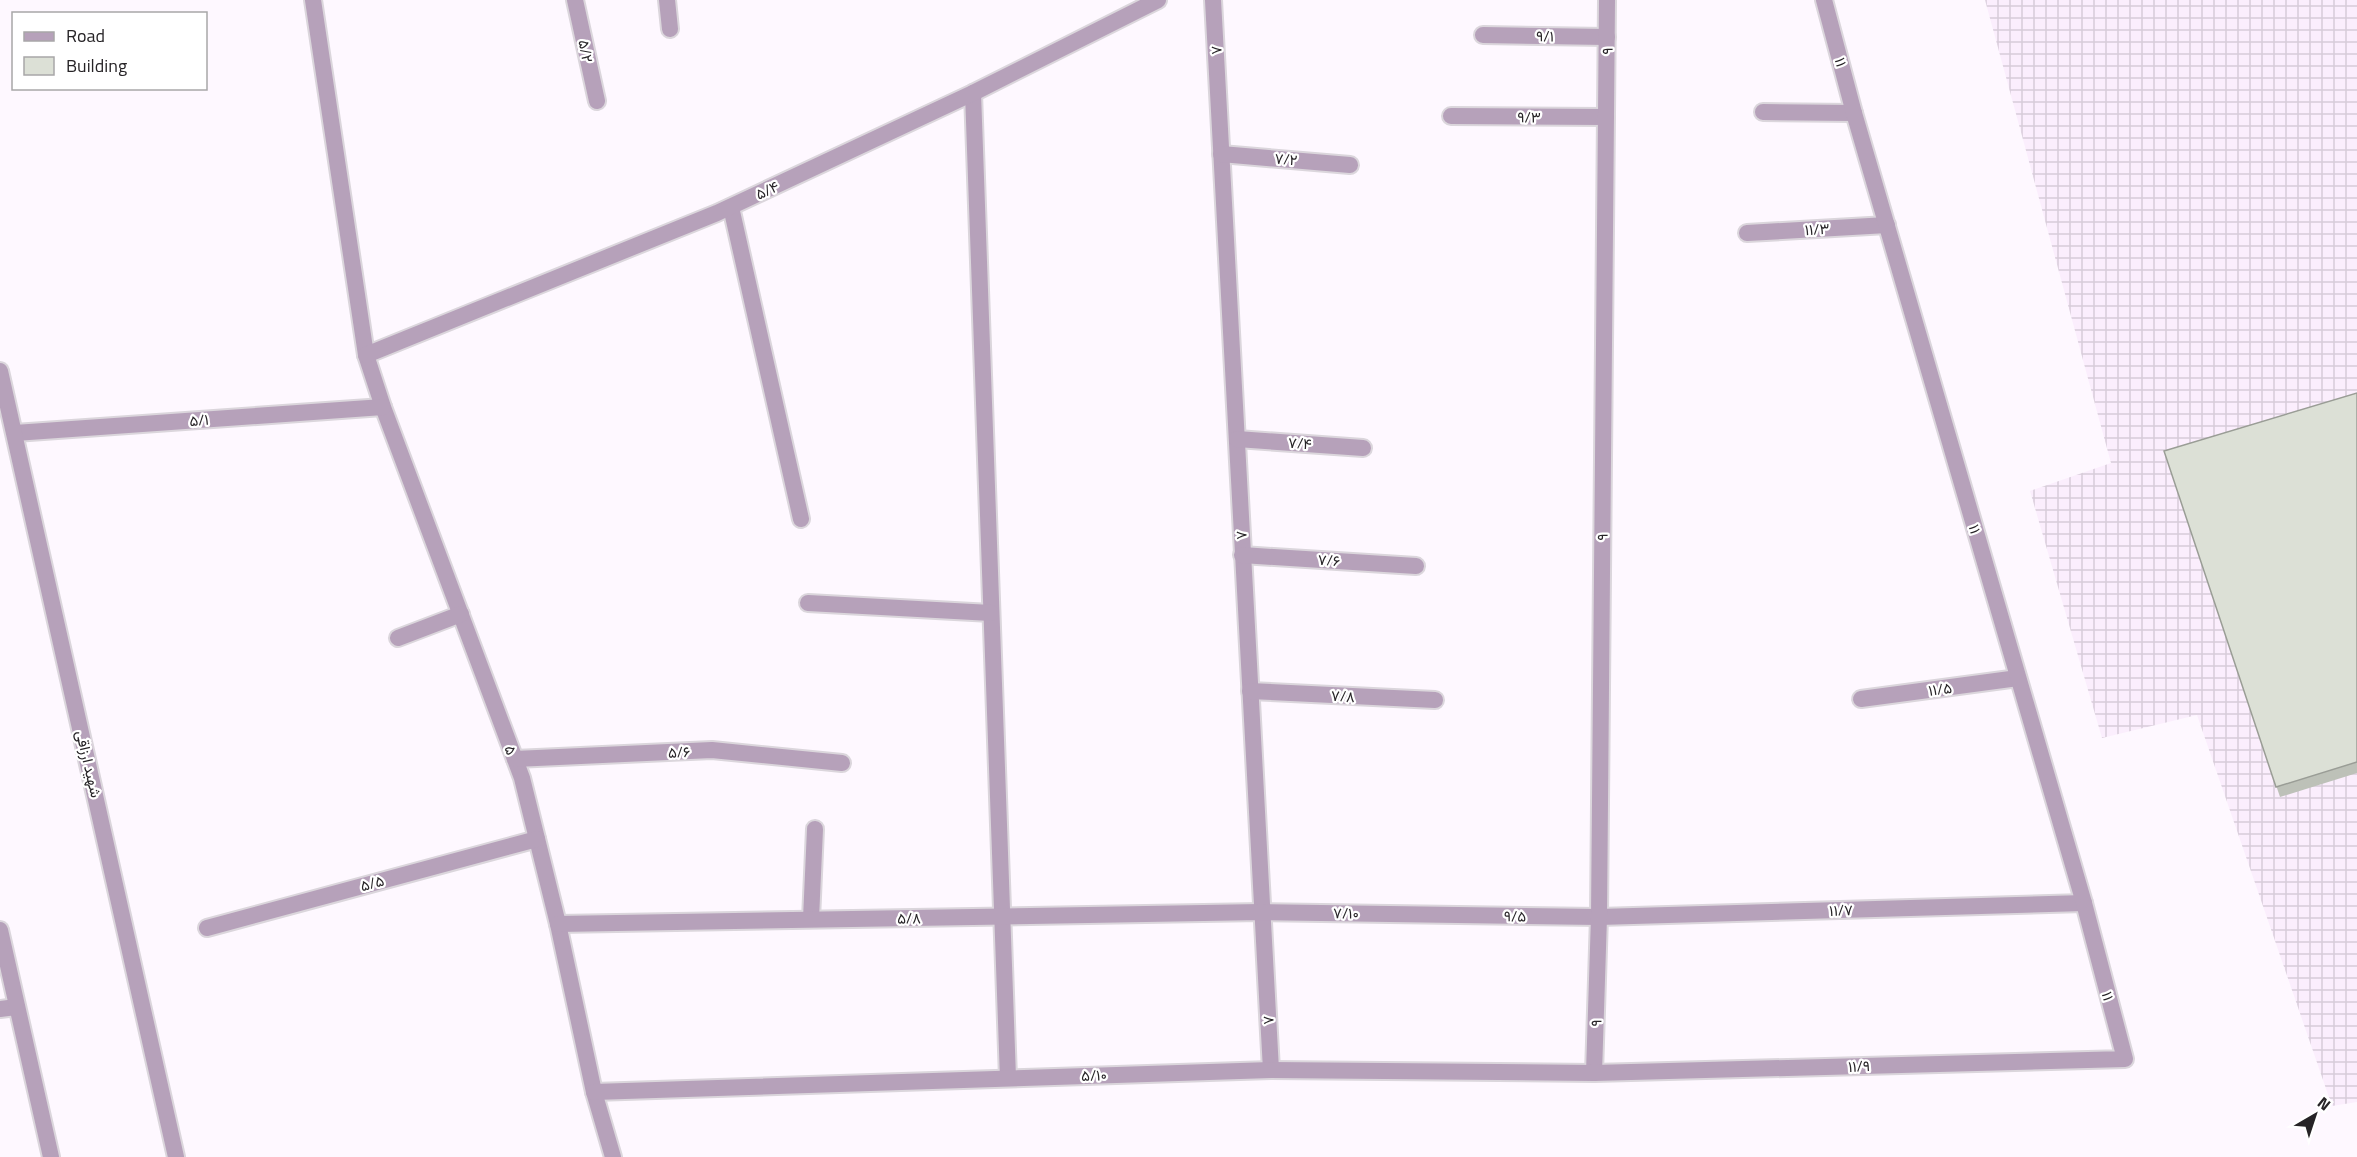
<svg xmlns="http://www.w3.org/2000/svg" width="2357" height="1157" font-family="'Titillium Web',Vazirmatn,sans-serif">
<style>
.industrial{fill:url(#industrial-grid)}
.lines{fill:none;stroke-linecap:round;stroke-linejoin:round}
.minor-casing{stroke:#dbd6dc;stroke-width:20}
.tertiary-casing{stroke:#dbd6dc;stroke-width:20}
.minor{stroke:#b6a1ba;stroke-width:16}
.tertiary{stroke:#b6a1ba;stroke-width:16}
.wall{fill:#bdc1b8}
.building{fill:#dce0d6;stroke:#9a9d96;stroke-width:1.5}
.labels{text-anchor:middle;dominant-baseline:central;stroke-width:4.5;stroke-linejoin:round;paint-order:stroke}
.street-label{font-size:15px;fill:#262326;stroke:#fff}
</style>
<defs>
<pattern id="industrial-grid" width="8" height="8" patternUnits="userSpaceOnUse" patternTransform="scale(1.5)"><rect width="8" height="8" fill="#fbeefd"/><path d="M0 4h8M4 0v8" fill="none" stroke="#d7ccd9"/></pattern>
</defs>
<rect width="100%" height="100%" fill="#fef8ff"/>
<path class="industrial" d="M1985,0H2357V1102L2332,1106L2197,715L2102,738L2030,491L2111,463Z"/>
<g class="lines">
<g class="minor-casing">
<g id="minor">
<path d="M313,0L366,355L383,407L522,778L558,924L594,1092L613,1157"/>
<path d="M575,0L597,101"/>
<path d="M667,0L670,29"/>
<path d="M1213,0L1271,1070"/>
<path d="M1483,35L1607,37"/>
<path d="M973,93L1008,1078"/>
<path d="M1763,112L1854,113"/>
<path d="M1451,116L1606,117"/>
<path d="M1221,154L1350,165"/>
<path d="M731,207L801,519"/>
<path d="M1747,233L1887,225"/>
<path d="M366,355L717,213L973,93L1158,0"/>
<path d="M15,433L383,407"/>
<path d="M1237,439L1363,448"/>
<path d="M1242,555L1416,566"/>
<path d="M808,603L991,613"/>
<path d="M398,638L461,614"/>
<path d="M1250,691L1435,700"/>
<path d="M1861,699L2018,678"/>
<path d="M515,759L712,750L842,763"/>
<path d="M811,919L815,829"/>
<path d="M558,924L1261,912L1599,917L2084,903"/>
<path d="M207,928L537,839"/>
<path d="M0,1009L16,1007"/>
<path d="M1594,1073L1599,917L1607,0"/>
<path d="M594,1092L1271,1070L1594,1073L2125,1059L2084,903L1854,113L1824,0"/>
</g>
</g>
<g class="tertiary-casing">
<g id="tertiary">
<path d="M0,371L176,1157"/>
<path d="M0,930L51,1157"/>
</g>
</g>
<use href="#minor" class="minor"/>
<use href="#tertiary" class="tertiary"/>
</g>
<path class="wall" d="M2357,393V773L2280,797L2164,451Z"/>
<path class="building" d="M2357,393V762L2276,787L2164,451Z"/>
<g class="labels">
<g class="street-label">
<text transform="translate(1545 36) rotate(1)">۹/۱</text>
<text transform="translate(1216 50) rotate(-93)">۷</text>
<text transform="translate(586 51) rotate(78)">۵/۲</text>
<text transform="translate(1607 51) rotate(-89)">۹</text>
<text transform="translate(1841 62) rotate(75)">۱۱</text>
<text transform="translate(1529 117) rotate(1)">۹/۳</text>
<text transform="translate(1286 159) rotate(5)">۷/۲</text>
<text transform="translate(767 190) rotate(-25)">۵/۴</text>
<text transform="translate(1817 229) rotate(-3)">۱۱/۳</text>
<text transform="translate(199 420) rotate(-4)">۵/۱</text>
<text transform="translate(1300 443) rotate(4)">۷/۴</text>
<text transform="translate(1975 529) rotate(74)">۱۱</text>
<text transform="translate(1241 535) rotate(-93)">۷</text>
<text transform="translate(1602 537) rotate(-89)">۹</text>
<text transform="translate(1329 560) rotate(4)">۷/۶</text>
<text transform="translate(1940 689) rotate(-7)">۱۱/۵</text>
<text transform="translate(1343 696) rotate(3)">۷/۸</text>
<text transform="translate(511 750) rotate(70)">۵</text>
<text transform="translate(679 752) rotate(-3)">۵/۶</text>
<text transform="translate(89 764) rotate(77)">شهید ارزاقی</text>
<text transform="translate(372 883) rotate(-15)">۵/۵</text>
<text transform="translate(1841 910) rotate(-2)">۱۱/۷</text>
<text transform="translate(1346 913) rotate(1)">۷/۱۰</text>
<text transform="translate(1515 916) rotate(1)">۹/۵</text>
<text transform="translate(909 918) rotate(-1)">۵/۸</text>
<text transform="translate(2108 996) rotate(75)">۱۱</text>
<text transform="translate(1268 1020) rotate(-93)">۷</text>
<text transform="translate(1596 1023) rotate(-88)">۹</text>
<text transform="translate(1859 1066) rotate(-2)">۱۱/۹</text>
<text transform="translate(1094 1075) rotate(-2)">۵/۱۰</text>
</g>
</g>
<rect x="12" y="12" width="195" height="78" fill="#ffffff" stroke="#a8a7a8" stroke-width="1.5"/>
<rect x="24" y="32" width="30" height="9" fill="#b6a1ba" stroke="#a8a7a8" stroke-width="1.5"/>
<text x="66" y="42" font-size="18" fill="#262326">Road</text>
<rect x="24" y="57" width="30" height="18" fill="#dce0d6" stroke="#a8a7a8" stroke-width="1.5"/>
<text x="66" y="72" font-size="18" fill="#262326">Building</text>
<g transform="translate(2315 1115) rotate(39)" stroke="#ffffff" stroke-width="4.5" paint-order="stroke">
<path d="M0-4.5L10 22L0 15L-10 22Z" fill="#262326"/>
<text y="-9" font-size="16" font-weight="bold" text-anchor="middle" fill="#262326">N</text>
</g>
</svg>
